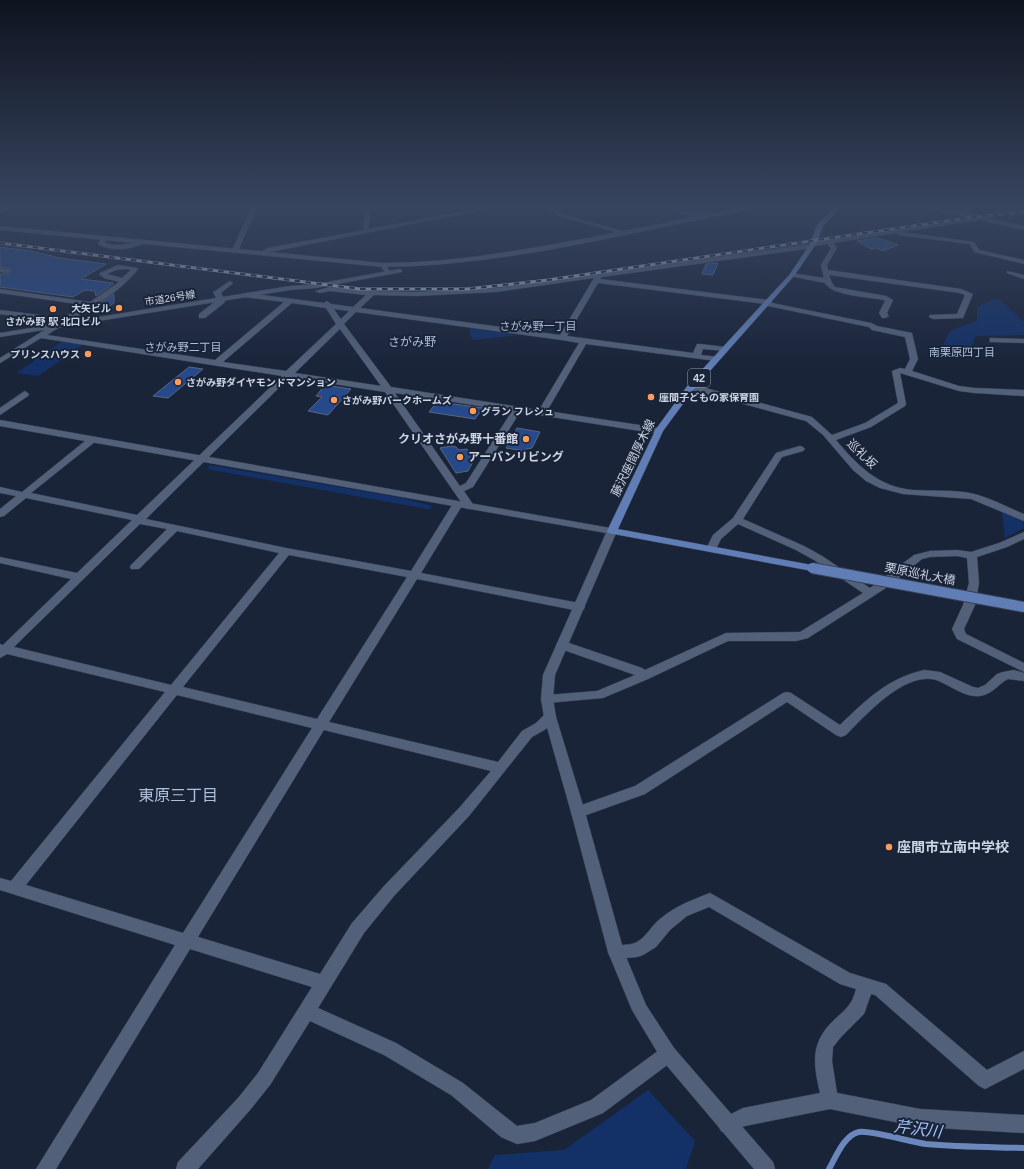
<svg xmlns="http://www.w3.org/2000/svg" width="1024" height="1169" font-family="Arial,'Noto Sans JP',sans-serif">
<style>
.green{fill:#133067}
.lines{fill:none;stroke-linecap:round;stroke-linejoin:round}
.stream{stroke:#6b87bb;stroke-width:6}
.building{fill:#26498b;stroke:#58667e}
.minor-casing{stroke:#384153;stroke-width:1}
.tertiary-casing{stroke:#384153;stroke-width:1}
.primary-casing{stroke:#384153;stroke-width:1}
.minor{fill:#526179;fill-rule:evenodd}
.tertiary{fill:#526179;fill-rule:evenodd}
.primary{fill:#607eb5;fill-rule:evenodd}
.rail-casing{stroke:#a7afc0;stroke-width:3}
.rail{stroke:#192439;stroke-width:2;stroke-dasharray:5.5;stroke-linecap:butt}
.primary-bridge-casing{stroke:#384153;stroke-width:12;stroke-linecap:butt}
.primary-bridge{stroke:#607eb5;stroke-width:10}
.poi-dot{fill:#ff9b5b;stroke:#192439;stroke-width:1.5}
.labels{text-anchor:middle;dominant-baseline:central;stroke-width:4;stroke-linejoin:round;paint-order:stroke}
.far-street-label{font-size:10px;fill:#cdd5e4;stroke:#192439}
.far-poi-label{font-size:10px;font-weight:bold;fill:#cdd5e4;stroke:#192439;text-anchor:start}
.far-neighbourhood-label{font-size:11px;fill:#afbfdb;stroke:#192439}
.shield{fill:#192439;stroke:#97a0b1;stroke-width:1}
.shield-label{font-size:11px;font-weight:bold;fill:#cdd5e4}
.far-quarter-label{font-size:12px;fill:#afbfdb;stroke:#192439}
.poi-label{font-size:12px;font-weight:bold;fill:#cdd5e4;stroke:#192439;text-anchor:end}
.street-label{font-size:12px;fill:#cdd5e4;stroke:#192439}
.near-poi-label{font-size:14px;font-weight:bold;fill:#cdd5e4;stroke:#192439;text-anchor:start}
.near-neighbourhood-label{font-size:16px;fill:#afbfdb;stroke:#192439}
.near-water-label{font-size:16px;font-style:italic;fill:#a2c2fb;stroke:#192439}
</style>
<rect width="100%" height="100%" fill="#192439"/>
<g class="green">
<path d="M994,299L1000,300L1024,322V335L976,336L971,347L963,348L965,357H949L941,349L949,332L957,328L977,321V307Z"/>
<path d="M471,328L518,335H519L475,340L472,339L469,330Z"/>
<path d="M63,341L84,344L38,376L16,373Z"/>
<path d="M210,465L402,498L433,506L430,509H427L207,469Z"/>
<path d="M1002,512L1023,521L1024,528L1005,538Z"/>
<path d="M648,1090L695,1141L686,1169H488L495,1155L564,1150Z"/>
</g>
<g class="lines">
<path class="stream" d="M829,1169C836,1157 844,1135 859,1132C871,1130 910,1142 926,1144C958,1147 991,1147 1024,1148"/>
</g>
<g class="building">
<path d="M662,205H687L708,213L690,216Z"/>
<path d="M875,238L882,239L898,245L883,251L876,248L871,249L857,241Z"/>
<path d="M0,247L31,251L60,258L106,264L81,279L113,283V284L96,296L95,291L85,290L73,297L0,287V274H7L11,271L9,269L0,267Z"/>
<path d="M718,263L713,275L702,274L706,264Z"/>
<path d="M114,294V303L100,313L98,305Z"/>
<path d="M189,367L203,369L168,398L153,396Z"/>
<path d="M325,385L351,389L328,415L308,411L322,397L316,396Z"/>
<path d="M437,402H439L483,408L475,419L429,412Z"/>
<path d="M517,428L540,432L532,448L526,449L525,451L506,448Z"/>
<path d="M452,446L456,447L459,450L467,449L474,460L468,471L456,473L440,448Z"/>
</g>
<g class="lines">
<g class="minor-casing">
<g id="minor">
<path d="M252,205H258L238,251L233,252L232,251Z"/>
<path d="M366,205H372L368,229L498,205H508L270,252L262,255L259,253L268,248L365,230L363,228Z"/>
<path d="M539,205H546L563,214L629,233L626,235L559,216Z"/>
<path d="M723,205H731L741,209L738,211Z"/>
<path d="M909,205H921L960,212L967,207L989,205L988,206L971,209L966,213L1024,226V230L981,220L902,232L974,242L979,250L1024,260V264L974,252L970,244L898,235L897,233L833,243L837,248L827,265L828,270L961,289L973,294L963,318L933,319L929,317L930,315L957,314L965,295L960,293L829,275L832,283L835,287L886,296L893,300L887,313L889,316L885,318H882L879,313L885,301L884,300C870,297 832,296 825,283L790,276L789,275L792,273L824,278L821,265L831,248L827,244L815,246L812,248L602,277L600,279L769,300H772V303L871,323L877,326L912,333L918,359L912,371L959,386L975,388L1024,390V396L975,393L959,391L900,373L906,404L905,406L871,427L836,440C857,465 878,487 913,490C930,491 947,490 964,492C986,495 1004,506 1024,514V521L971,499L903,494L880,488L866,481L853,470L823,435L806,421L688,389L687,387L691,384L812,417L832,435L865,423L898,403L892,371L900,368L905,369L910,359L905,337L872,330L869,327L768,306L765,304L598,283L567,336L693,353L697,344H700L725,347L729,349L725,351L703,349L701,355L719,357L720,359L716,361L586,344L547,411L659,428L662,429L663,431L662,433L659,434L520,412L473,487L464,491L474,506L469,509L465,508L463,504L421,573L579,603L583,604L585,607L583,610L579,611L417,579L329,722L498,762L522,731L536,723L545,714L550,712L555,714L556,717L546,729L532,737L469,816L394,896L364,933L318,1008L396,1043L463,1083L517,1126L535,1123L591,1100L662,1048L668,1045L674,1048L677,1054L674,1060L603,1113L535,1141L517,1144L501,1137L451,1095L384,1055L310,1021L270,1085L250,1110L198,1169H176L178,1162L238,1098L258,1073L312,987L190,949L56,1169H36L175,945L0,890V878L11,881L165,692L7,654L0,658V644L3,645L71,579L0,563V557L77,573L132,520L26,498L4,516L0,517V509L16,496L0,493V487L22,492L90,437H96L98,439L96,441L31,493L137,515L282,376L41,338L0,363V358L57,322L0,314V310L63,318L84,305L0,293V289L90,302L119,282L104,278L99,274L100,273L118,265L137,268L138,269C118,296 75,317 47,335L215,360L284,302L244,297L243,295L247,293L324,303L327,301L331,304L353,307L366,295L330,291L319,293L315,291L330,287L372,291L416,292L496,288L810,244L813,242L972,218ZM126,269L131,270L122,278L107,274L116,270ZM594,278L560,335L360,308L374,295L416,296L496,292ZM292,303L326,308L336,324L286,371L223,362ZM334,309L349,311L341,319ZM356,312L562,340L579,343L539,410L391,387L344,324ZM340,329L381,386L295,373ZM290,377L385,392L461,502H454L411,571L286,548L146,519ZM395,393L512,411L466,483L460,486ZM140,524L167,529L131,565L130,567L131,569H139L177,531L279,553L171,685L14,647ZM289,555L407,577L317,719L183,687ZM177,695L312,728L183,933L26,885ZM324,730L491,771L459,808L384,886L352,923L320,974L198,937Z"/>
<path d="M104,236L107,238L105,243C118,247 130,244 142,240L145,242C135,250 109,252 98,244L102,237Z"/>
<path d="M381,264H385L391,273L390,274H386L380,265Z"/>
<path d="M0,268L9,270L10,271L7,273L0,272Z"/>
<path d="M1007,271L1024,275V279L1007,273Z"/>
<path d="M230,281L233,283L232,284L221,293L225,301L224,303L205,318H199V314L217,300L213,292L215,291Z"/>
<path d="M990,338L1024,339V343L993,342H990Z"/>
<path d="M25,391L29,394L28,396L0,415V408Z"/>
<path d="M800,446L803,447L805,449L803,451L782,457L743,519L804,546L822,556L870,588L914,555L930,551L957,550L971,552L999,543L1024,532V539L1007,547L977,557L979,583L975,605L964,629L966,634L1024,663V672L957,639L952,629L963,605L969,583L967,558L957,556L930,557L922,559L889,586L808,638L796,641H728L648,679L603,698L547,703L543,702L541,699L543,696L547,695L597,691L635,675L558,648L556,645L558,642H566L642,668L645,670L726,633L800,632L863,593L814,560L796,550L738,524L721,539L715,551H707L706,549L713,535L733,518L776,453Z"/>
<path d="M924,670L940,672L973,687L978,688L985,685L997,674L1003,672L1014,670L1024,673V681L1008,679C998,684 993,694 980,696C967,698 952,687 941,682C909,666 866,715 846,735L841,737L836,735L787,702L645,794L578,818L573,816L571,812L573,808L635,786L783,693L787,692L791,693L840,725C866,700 888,678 924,670Z"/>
<path d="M710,893L850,973L886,984L987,1070L1024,1051V1069L985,1089L979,1086L875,995L871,994L864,1014L841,1037L833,1047L832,1061L837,1093L920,1109L1024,1115V1133L920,1127L830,1109L745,1126L727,1134L721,1131L718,1125L721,1119L743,1108L820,1093C813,1063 810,1042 835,1019C846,1009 852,1005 856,989L840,984L709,907L687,916L670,930L656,947L643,955L637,957L616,959L610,957L608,952L610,947C618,944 627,946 635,943C646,938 651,926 660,919C675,906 692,900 710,893Z"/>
</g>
</g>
<g class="tertiary-casing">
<g id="tertiary">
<path d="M751,205H760C751,211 706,218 692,221C591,242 487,266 383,267L0,230V226L383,263C450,263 516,251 582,239C638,228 695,217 751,205Z"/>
<path d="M400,269L402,270V272L316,288L290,290L0,337V333L290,286L316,284Z"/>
<path d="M0,420L616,529L617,531L555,675L553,699L556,717L585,812L624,952L646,1005L674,1048L773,1162L775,1169H754L662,1060L632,1010L608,952L571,812L544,717L541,699L543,675L606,533L0,426Z"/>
</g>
</g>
<g class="primary-casing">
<g id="primary">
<path d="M10,205H17L0,213V209Z"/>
<path d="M836,205H842L823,226L816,244L794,276L694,389L663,431L618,529L812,565L816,566L817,568L816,570L812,571L608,533L607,531L656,429L688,385L790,274L810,244L817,225Z"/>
</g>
</g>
<use href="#minor" class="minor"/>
<use href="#tertiary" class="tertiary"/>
<use href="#primary" class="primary"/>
<g class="rail-casing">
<path id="rail" d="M0,243L360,289H467L548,280L973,217L1024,212"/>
</g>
<use href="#rail" class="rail"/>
<g class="primary-bridge-casing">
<path id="primary-bridge" d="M812,568L1024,607"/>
</g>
<use href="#primary-bridge" class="primary-bridge"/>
</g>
<linearGradient id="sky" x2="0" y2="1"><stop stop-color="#0e141f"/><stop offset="0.56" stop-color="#38455f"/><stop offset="1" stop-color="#38455f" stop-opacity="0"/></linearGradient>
<rect width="1024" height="368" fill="url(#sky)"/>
<g class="poi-dot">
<circle cx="119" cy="308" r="4"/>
<circle cx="53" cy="309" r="4"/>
<circle cx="88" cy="354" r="4"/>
<circle cx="178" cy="382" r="4"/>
<circle cx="651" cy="397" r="4"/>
<circle cx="334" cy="400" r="4"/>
<circle cx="473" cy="411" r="4"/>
<circle cx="526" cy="439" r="4"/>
<circle cx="460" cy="457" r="4"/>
<circle cx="889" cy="847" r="4"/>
</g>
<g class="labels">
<g class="far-street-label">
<text transform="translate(170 298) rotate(-9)">市道26号線</text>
</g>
<g class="far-poi-label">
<text x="111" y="308" text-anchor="end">大矢ビル</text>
<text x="53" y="321" text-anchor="middle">さがみ野 駅 北口ビル</text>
<text x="80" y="354" text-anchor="end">プリンスハウス</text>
<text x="186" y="382">さがみ野ダイヤモンドマンション</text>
<text x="659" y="397">座間子どもの家保育園</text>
<text x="342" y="400">さがみ野パークホームズ</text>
<text x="481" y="411">グラン フレシュ</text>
</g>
<g class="far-neighbourhood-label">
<text x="538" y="326">さがみ野一丁目</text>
<text x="183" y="347">さがみ野二丁目</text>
<text x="962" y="352">南栗原四丁目</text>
</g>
<rect class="shield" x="688" y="369" width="22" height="18" rx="3"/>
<g class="shield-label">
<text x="699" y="378">42</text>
</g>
<g class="far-quarter-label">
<text x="412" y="342">さがみ野</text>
</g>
<g class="poi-label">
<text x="518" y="439">クリオさがみ野十番館</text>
<text x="468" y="457" text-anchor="start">アーバンリビング</text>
</g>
<g class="street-label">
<text transform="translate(862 454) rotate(44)">巡礼坂</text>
<text transform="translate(633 458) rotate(-64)">藤沢座間厚木線</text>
<text transform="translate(920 574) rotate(11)">栗原巡礼大橋</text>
</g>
<g class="near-poi-label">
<text x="897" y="847">座間市立南中学校</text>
</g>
<g class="near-neighbourhood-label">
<text x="178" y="795">東原三丁目</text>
</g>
<g class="near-water-label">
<text transform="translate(918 1129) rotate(7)">芹沢川</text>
</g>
</g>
</svg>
